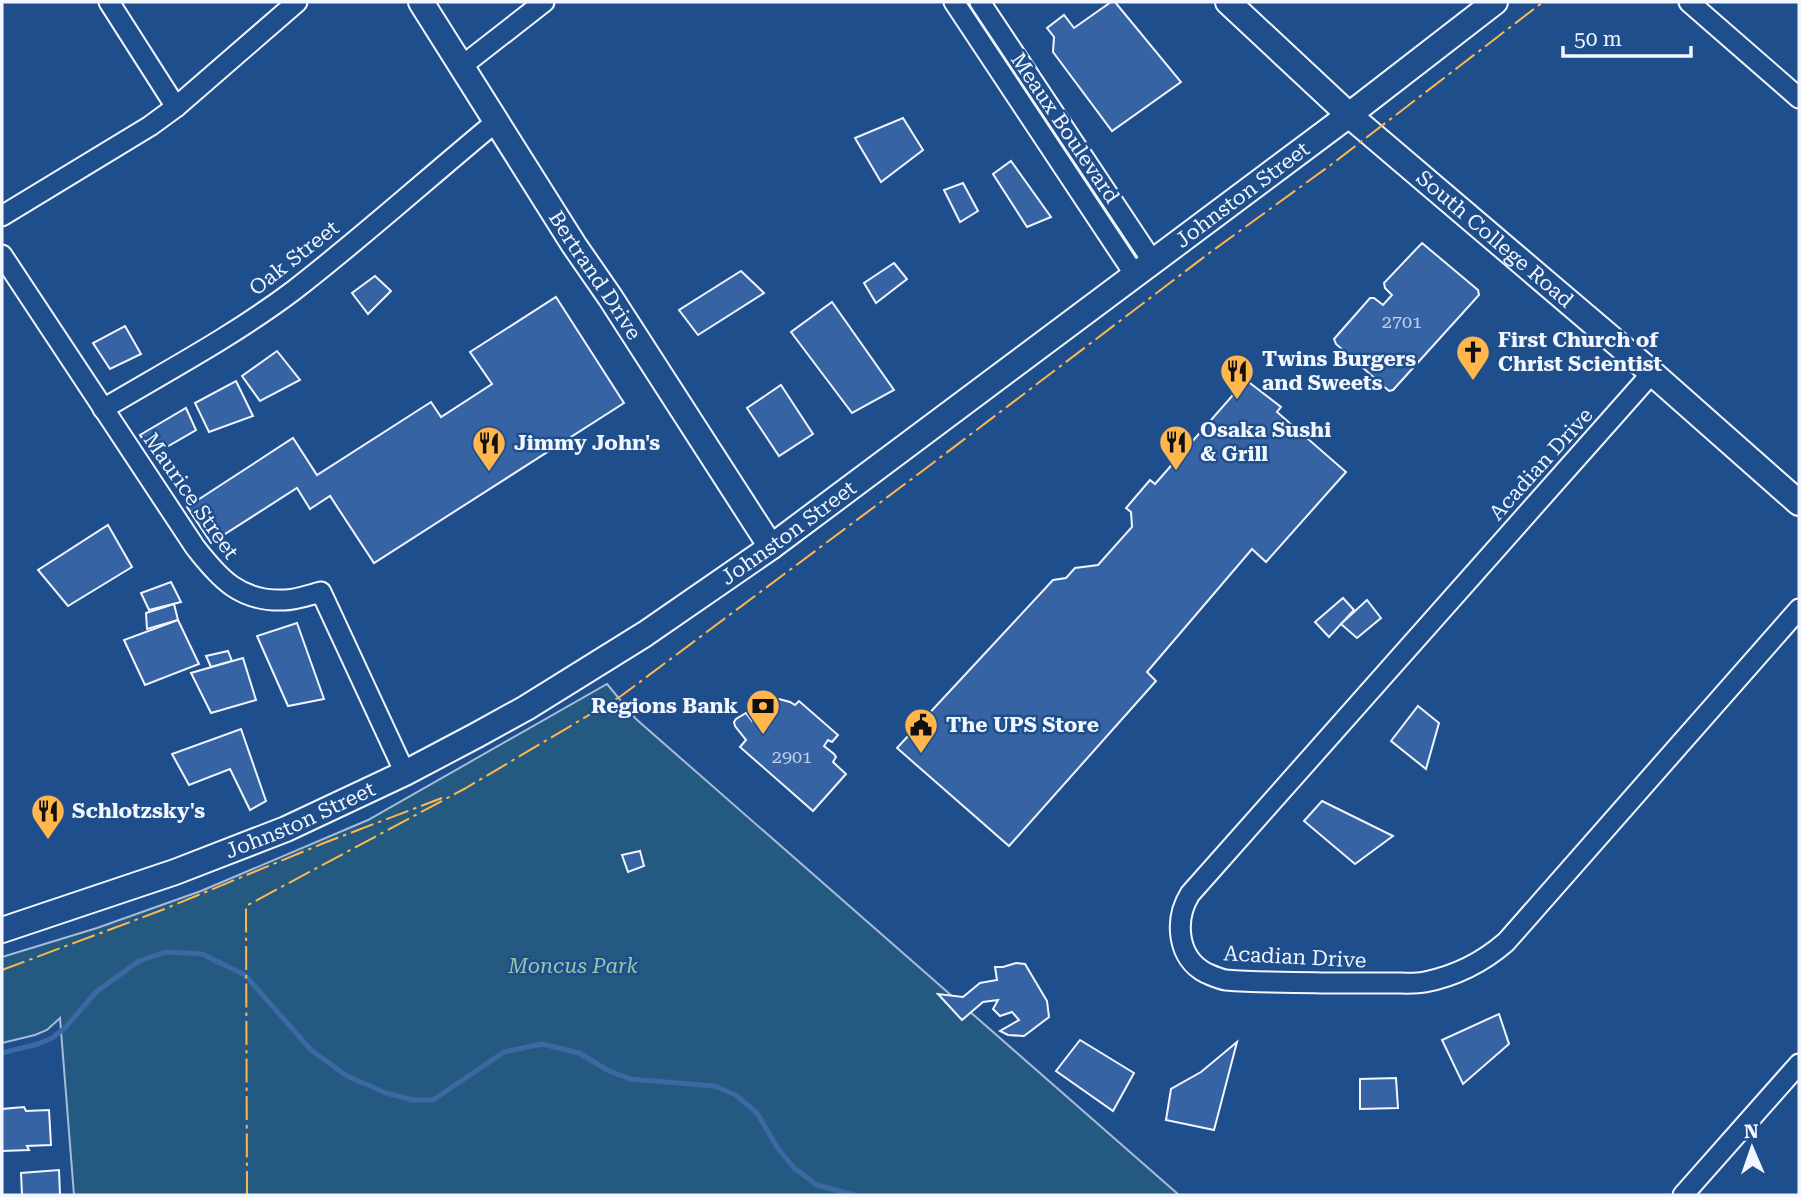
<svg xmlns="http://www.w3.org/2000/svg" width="1801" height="1197" font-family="'Roboto Serif',serif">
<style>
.green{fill:#245a82;stroke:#a8bbd7;stroke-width:2}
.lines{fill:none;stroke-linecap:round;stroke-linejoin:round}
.stream{stroke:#3b69a3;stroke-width:5}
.building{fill:#3563a3;stroke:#f2f6ff;stroke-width:2}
.minor-casing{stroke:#f2f6ff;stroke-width:23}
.major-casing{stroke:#f2f6ff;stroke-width:28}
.minor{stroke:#1f4e8c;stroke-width:19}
.major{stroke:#1f4e8c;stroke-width:24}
.power{stroke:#ffb74d;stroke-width:2;stroke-dasharray:24 5 3.5 5;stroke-linecap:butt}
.labels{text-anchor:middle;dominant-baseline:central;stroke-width:5;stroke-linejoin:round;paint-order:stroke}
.number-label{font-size:18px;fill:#c3d1e8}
.street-label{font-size:21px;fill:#f2f6ff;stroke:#1f4e8c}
.poi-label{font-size:21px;font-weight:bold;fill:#f2f6ff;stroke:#1f4e8c;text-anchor:start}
.park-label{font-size:21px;font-style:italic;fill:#97c8a6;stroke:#1f4e8c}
</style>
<rect width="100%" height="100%" fill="#1f4e8c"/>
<path class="green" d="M607,684L636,719L1179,1195H74L60,1018L47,1030L35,1035L2,1043V957L97,928L201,891L368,820Z"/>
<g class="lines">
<path class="stream" d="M2,1053L38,1044L52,1038L65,1028L96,992L139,961L166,952L202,954L245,975L311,1050L347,1076L386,1093L413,1100H433L504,1052L542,1044L579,1053L607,1070L630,1079L714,1086L736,1095L757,1113L777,1147L794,1168L817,1185L854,1195"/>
</g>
<g class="building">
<path d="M1111,2H1115L1181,82L1112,131L1053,52L1054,37L1047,28L1064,15L1074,28Z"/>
<path d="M903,118L923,150L881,182L855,138Z"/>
<path d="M1011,161L1051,217L1027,227L993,174Z"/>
<path d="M963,183L978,211L960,222L944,190Z"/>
<path d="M1422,243L1478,290L1479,295L1393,390L1389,391L1336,344L1334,339L1370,298H1374L1383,305L1392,295L1385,288L1384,283Z"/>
<path d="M894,263L907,279L876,303L864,283Z"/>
<path d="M741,271L764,293L698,335L679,310Z"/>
<path d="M375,276L391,291L368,314L352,293Z"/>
<path d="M556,297L624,403L374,563L330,496L310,509L297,488L211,543L187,507L293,438L317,475L431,402L441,417L492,384L470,352Z"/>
<path d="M832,302L894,390L852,413L791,332Z"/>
<path d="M125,326L141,354L110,369L93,343Z"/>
<path d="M277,351L300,380L260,401L242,376Z"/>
<path d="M1246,380L1281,407L1277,412L1346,472L1266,562L1252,549L1147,672L1156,681L1009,846L897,748L1053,580L1066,578L1075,568L1098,565L1132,527L1131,512L1126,508L1150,480L1155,484Z"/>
<path d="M236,381L253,416L209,432L195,403Z"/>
<path d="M781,385L813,434L779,456L747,408Z"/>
<path d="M186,408L196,430L153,455L140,435Z"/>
<path d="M108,525L132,567L68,606L38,570Z"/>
<path d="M171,582L181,602L149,610L141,593Z"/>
<path d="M1343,598L1354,610L1329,637L1315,622Z"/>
<path d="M1367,600L1381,618L1357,638L1341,624Z"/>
<path d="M174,604L178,620L147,629L146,613Z"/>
<path d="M178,620L199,664L145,685L124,640Z"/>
<path d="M297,623L324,699L288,706L257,636Z"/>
<path d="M228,651L232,661L211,667L206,656Z"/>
<path d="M243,658L256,700L211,713L191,673Z"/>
<path d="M779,699L790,702L795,705L799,701L838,735L832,742L828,740L824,746L834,754L836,757L833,762L846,774L813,811L740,747L746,740L735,726L734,722L736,719L746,713L752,721L754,718L752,713Z"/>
<path d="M1418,706L1439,723L1426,769L1391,741Z"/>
<path d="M241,729L266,801L250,810L230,769L189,785L172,754Z"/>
<path d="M1322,801L1393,836L1355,864L1304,821Z"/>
<path d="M640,851L644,866L628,872L622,855Z"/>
<path d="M1016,963L1025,964L1047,1001L1049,1017L1024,1036L1008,1035L1000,1031L1019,1020L1012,1012L1000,1016L993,1009L998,1000L983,1002L962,1020L938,994L963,997L980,983L997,980L995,967H1003Z"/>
<path d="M1499,1014L1509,1044L1463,1084L1442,1040Z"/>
<path d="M1080,1040L1134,1073L1113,1111L1056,1071Z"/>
<path d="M1237,1042L1214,1130L1166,1120L1171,1089L1201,1072Z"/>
<path d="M1396,1078L1398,1108L1360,1109V1079Z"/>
<path d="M24,1107L26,1111L49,1110L51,1145L27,1146L29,1150L2,1151V1109Z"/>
<path d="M59,1170L60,1195H22L21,1173Z"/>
</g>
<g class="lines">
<g class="minor-casing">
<g id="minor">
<path d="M109,2L176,107"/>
<path d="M954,2L1135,275"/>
<path d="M980,2L1153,262"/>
<path d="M1689,2L1799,98"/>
<path d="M462,66L544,2"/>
<path d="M2,216L150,126L176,107L297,2"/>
<path d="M2,255L195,547C219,578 240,602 284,600C296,600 309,595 321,592L405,773"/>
<path d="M1652,373L1190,894C1174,920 1177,958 1206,973C1213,976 1219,979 1226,980C1260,983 1295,982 1328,983C1350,983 1371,983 1393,983C1403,983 1415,984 1425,982C1455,976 1483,962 1506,942L1799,609"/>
<path d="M103,409C167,371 233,336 293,291C363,237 429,177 497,121"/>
<path d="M1683,1195L1799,1064"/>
</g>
</g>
<g class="major-casing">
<g id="major">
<path id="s1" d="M421,2L574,245L610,297L771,547"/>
<path id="s2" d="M1228,2L1349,115L1652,373L1799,503"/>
<path id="s3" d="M2,930L175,872L286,829L405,773L477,735L526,708L645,634L771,547L1349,115L1495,2"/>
</g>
</g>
<use href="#minor" class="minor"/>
<use href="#major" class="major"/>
<g class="power">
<path d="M2,970L162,910L324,843L442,798"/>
<path d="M247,1195L246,906L466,788L621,696L929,466L1208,254L1332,164L1543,2"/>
</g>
</g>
<defs>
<g id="church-pin" transform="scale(1.75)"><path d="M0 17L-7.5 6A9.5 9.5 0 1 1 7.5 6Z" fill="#ffb74d" stroke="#1f4e8c"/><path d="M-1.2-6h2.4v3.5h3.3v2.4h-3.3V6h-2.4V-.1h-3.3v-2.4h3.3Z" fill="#111"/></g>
<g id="restaurant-pin" transform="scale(1.75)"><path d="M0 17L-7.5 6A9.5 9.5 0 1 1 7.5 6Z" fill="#ffb74d" stroke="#1f4e8c"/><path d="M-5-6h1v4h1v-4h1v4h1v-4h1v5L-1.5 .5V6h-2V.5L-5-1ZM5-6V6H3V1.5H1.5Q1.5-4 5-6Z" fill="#111"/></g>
<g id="bank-pin" transform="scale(1.75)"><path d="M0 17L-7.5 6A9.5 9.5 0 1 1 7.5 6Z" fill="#ffb74d" stroke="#1f4e8c"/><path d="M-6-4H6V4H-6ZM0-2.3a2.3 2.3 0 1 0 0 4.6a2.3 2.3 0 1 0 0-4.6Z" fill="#111"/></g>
<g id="civic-pin" transform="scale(1.75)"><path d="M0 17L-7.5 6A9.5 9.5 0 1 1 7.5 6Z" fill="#ffb74d" stroke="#1f4e8c"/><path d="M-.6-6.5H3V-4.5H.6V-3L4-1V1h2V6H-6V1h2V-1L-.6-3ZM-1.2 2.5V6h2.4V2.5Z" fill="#111"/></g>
</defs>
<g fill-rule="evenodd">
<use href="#church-pin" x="1473" y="352"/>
<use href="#restaurant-pin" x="1237" y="371"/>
<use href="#restaurant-pin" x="1176" y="442"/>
<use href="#restaurant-pin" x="489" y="443"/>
<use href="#bank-pin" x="763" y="706"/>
<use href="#civic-pin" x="921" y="725"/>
<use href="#restaurant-pin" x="48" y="811"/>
</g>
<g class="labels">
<g class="number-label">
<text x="1402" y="321">2701</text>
<text x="792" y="756">2901</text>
</g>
<g class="street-label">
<text transform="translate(1065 128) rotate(56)">Meaux Boulevard</text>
<text stroke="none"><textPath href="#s3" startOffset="1452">Johnston Street</textPath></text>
<text stroke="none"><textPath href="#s2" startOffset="357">South College Road</textPath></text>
<text transform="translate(294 258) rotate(-38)">Oak Street</text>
<text stroke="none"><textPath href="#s1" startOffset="324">Bertrand Drive</textPath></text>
<text transform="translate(1541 464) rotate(-48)">Acadian Drive</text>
<text transform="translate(191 496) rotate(55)">Maurice Street</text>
<text stroke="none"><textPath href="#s3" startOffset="886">Johnston Street</textPath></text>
<text stroke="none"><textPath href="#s3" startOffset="318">Johnston Street</textPath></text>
<text transform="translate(1295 957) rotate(3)">Acadian Drive</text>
</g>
<g class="poi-label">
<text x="1498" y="340">First Church of<tspan x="1498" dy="24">Christ Scientist</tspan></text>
<text x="1262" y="359">Twins Burgers<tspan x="1262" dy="24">and Sweets</tspan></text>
<text x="1200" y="430">Osaka Sushi<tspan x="1200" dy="24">&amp; Grill</tspan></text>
<text x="514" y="443">Jimmy John's</text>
<text x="738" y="706" text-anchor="end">Regions Bank</text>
<text x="946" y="725">The UPS Store</text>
<text x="72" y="811">Schlotzsky's</text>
</g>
<g class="park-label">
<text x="573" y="966">Moncus Park</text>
</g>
</g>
<rect width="1801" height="1197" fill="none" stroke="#f2f6ff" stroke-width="7"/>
<g transform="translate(1752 1148) rotate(358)" stroke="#1f4e8c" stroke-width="5" paint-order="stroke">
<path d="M0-5L12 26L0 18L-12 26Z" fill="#f2f6ff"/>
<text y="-10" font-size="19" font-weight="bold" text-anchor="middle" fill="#f2f6ff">N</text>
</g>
<path d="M1563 46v10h128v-10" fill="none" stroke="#f2f6ff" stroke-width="3.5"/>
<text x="1574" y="46" font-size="21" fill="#f2f6ff" stroke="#1f4e8c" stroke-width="5" paint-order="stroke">50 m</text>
</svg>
